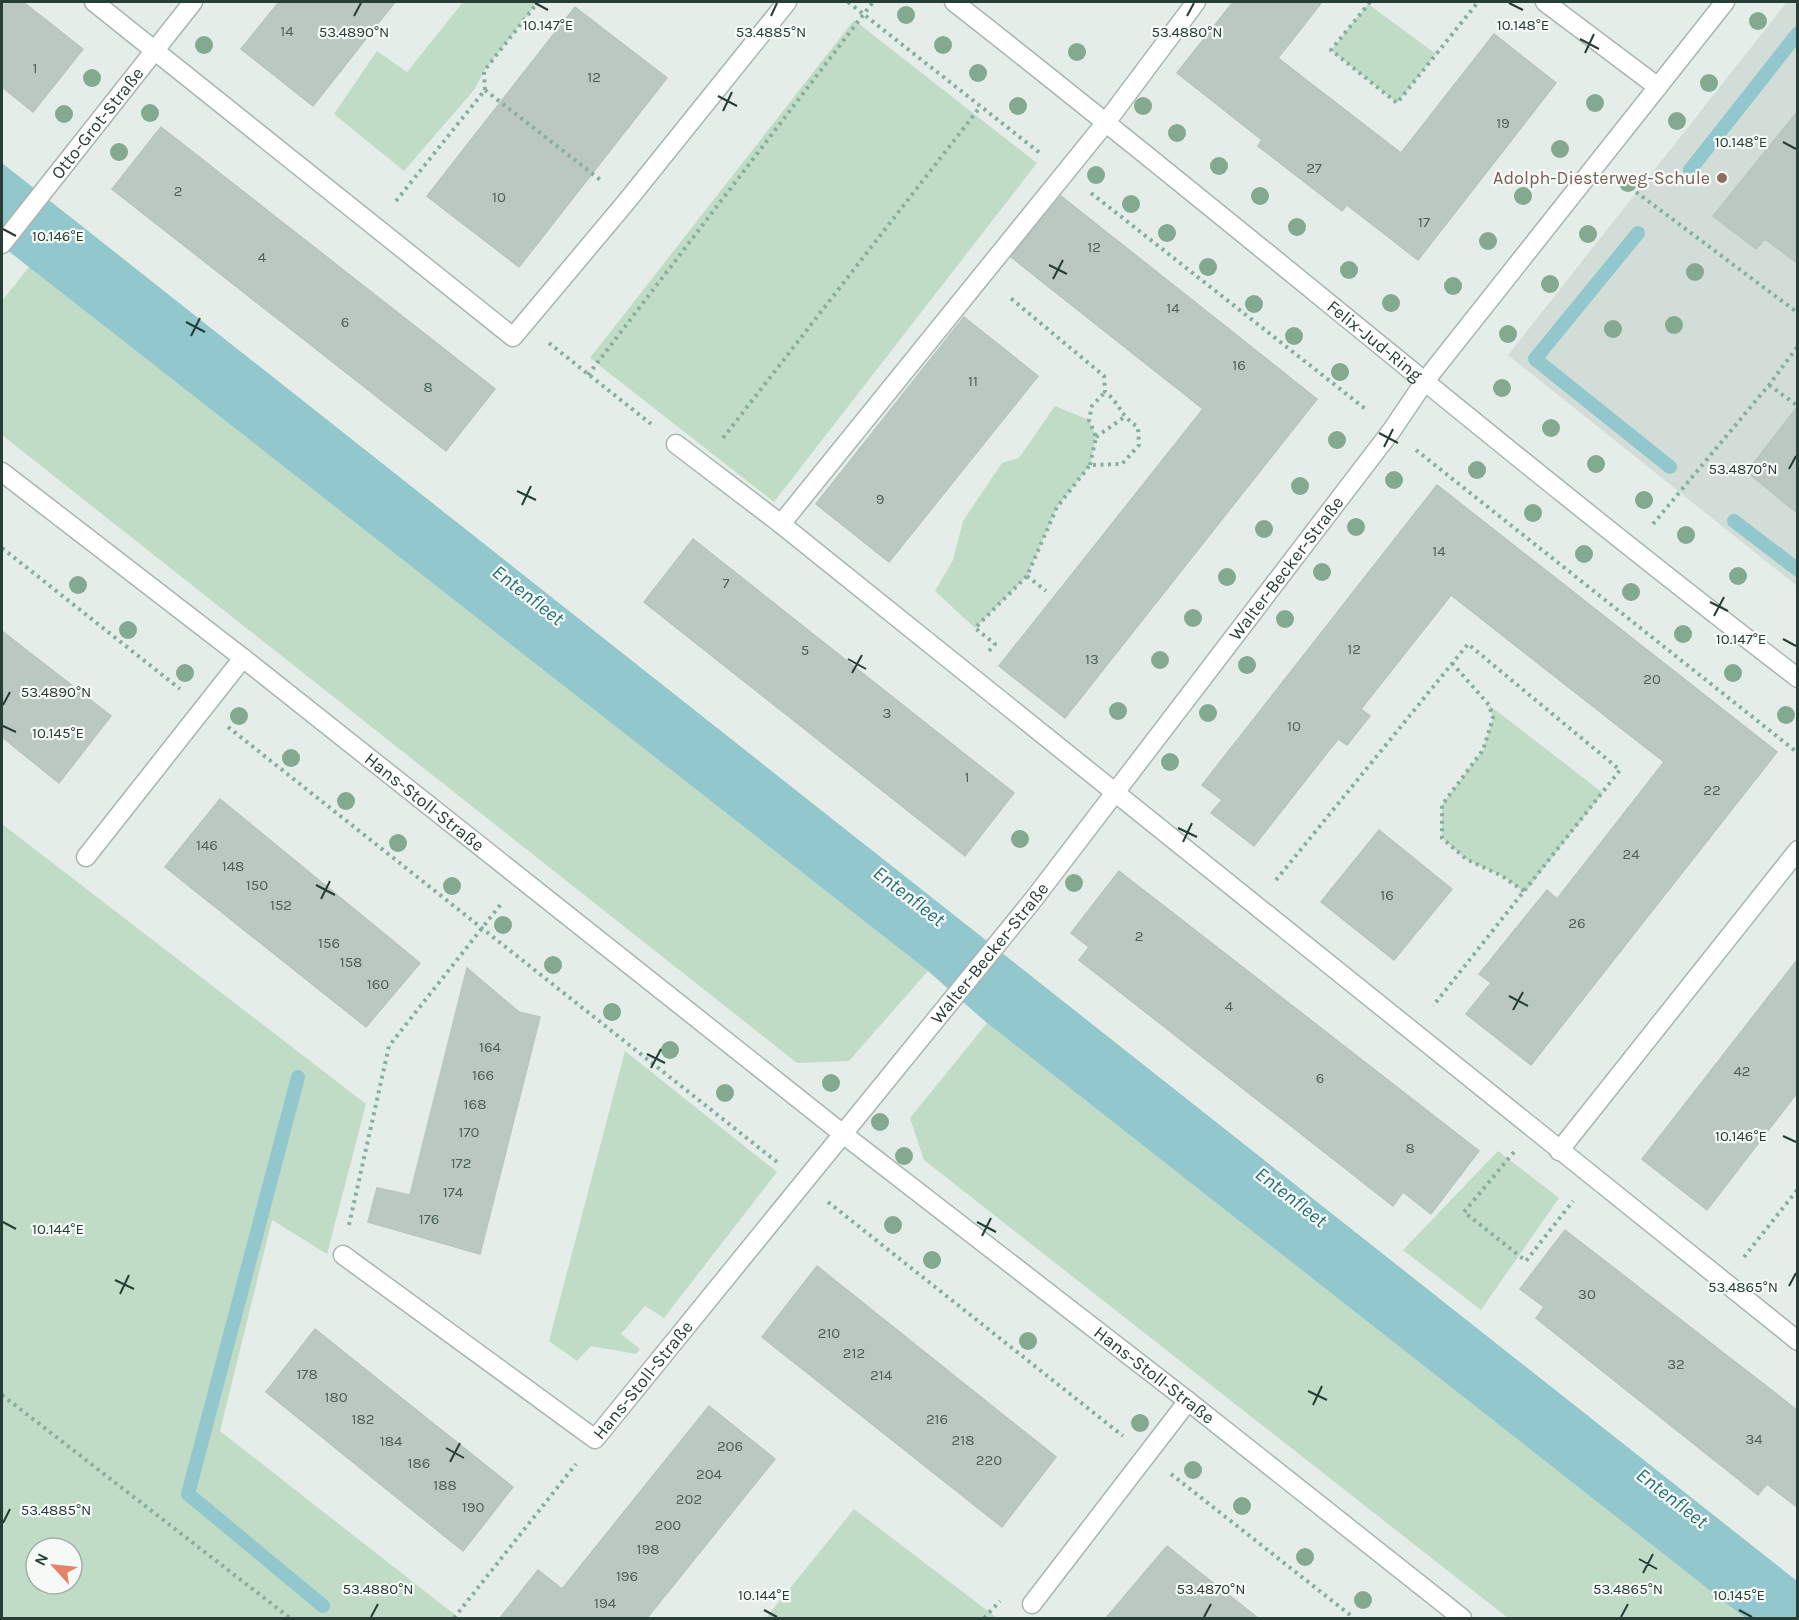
<svg xmlns="http://www.w3.org/2000/svg" width="1799" height="1620" font-family="Karla,sans-serif">
<style>
.built{fill:#d3ddd8}
.green{fill:#c0dcc6;fill-rule:evenodd}
.water{fill:#92c7cd}
.lines{fill:none;stroke-linecap:round;stroke-linejoin:round}
.stream{stroke:#92c7cd;stroke-width:14}
.building{fill:#bbc8c2;stroke:#b8c6bf;stroke-width:1.5}
.minor-casing{stroke:#a8b5b0;stroke-width:21}
.path{stroke:#88aea0;stroke-width:4;stroke-dasharray:3 4.5;stroke-linecap:butt}
.minor{stroke:#fff;stroke-width:18}
.tree{fill:#83a990}
.ticks{fill:none;stroke:#263e36;stroke-width:2}
.education-dot{fill:#8d6e63;stroke:#f6faf7;stroke-width:2}
.labels{text-anchor:middle;dominant-baseline:central;stroke-width:4.5;stroke-linejoin:round;paint-order:stroke}
.number-label{font-size:15px;fill:#4b6059}
.street-label{font-size:18px;fill:#263e36;stroke:#f6faf7}
.education-label{font-size:18px;fill:#785e54;stroke:#f6faf7;text-anchor:end}
.water-label{font-size:20px;font-style:italic;fill:#246c75;stroke:#f6faf7}
.ticks-label{font-size:15px;text-anchor:middle;fill:#263e36;stroke:#f6faf7;stroke-width:4.5;stroke-linejoin:round;paint-order:stroke}
</style>
<rect width="100%" height="100%" fill="#e5ede9"/>
<path class="built" d="M1787,2H1797V586L1508,355Z"/>
<g class="green">
<path d="M463,2H538L484,71L474,90L404,171L334,114L377,51L407,72Z"/>
<path d="M1368,4L1436,54L1397,103L1331,50Z"/>
<path d="M854,20L1037,163L774,502L590,358Z"/>
<path d="M29,267L928,971L849,1061L797,1063L2,435V301Z"/>
<path d="M1055,406L1089,420L1096,437L1090,465L1057,507L1027,576L975,628L935,591L953,560L963,521L1002,463L1019,458Z"/>
<path d="M1489,705L1603,793L1525,892L1502,876L1466,859L1442,838V805L1483,750L1493,718Z"/>
<path d="M2,824L366,1104L327,1254L272,1220L220,1431L459,1618H2ZM36,1548H72V1584H36Z"/>
<path d="M987,1023L1745,1618H1508L924,1160L910,1118Z"/>
<path d="M625,1051L777,1172L664,1318L645,1306L621,1334L640,1349L636,1354L591,1346L577,1361L549,1341Z"/>
<path d="M1498,1151L1559,1198L1481,1310L1403,1250Z"/>
<path d="M854,1509L997,1618H766Z"/>
</g>
<path class="water" d="M2,163L1797,1581V1618H1745L987,1023L928,971L2,246Z"/>
<g class="lines">
<g class="stream">
<path d="M1690,170L1798,33"/>
<path d="M1638,233L1535,359L1670,467"/>
<path d="M1734,521L1798,570"/>
<path d="M298,1077L188,1494L323,1606"/>
</g>
</g>
<g class="building">
<path d="M2,2H23L83,49L33,112L2,87Z"/>
<path d="M279,2H395L313,106L241,49Z"/>
<path d="M1233,2H1322L1278,58L1401,153L1494,34L1556,83L1418,260L1347,205L1342,211L1258,146L1262,140L1177,73Z"/>
<path d="M575,7L667,78L519,267L427,196Z"/>
<path d="M1797,112V263L1765,239L1756,249L1713,216Z"/>
<path d="M161,127L495,389L446,451L112,189Z"/>
<path d="M1061,196L1317,399L1065,718L999,666L1203,409L1011,257Z"/>
<path d="M964,317L1038,376L889,562L816,504Z"/>
<path d="M1797,407V513L1747,472Z"/>
<path d="M1437,485L1777,752L1531,1065L1466,1014L1491,983L1479,974L1547,890L1557,899L1664,762L1451,595L1361,709L1370,716L1347,745L1338,739L1254,846L1211,813L1222,800L1202,785Z"/>
<path d="M693,539L1014,793L965,856L644,602Z"/>
<path d="M2,631L111,716L59,783L2,737Z"/>
<path d="M220,799L420,963L366,1027L165,867Z"/>
<path d="M1379,830L1452,889L1394,960L1321,902Z"/>
<path d="M1119,871L1479,1151L1431,1214L1403,1192L1393,1206L1079,960L1089,947L1071,933Z"/>
<path d="M1797,960V1093L1707,1210L1642,1159Z"/>
<path d="M467,968L519,1012L540,1017L480,1254L368,1222L377,1188L410,1195Z"/>
<path d="M1565,1230L1797,1410V1507L1767,1484L1758,1495L1536,1318L1544,1307L1520,1289Z"/>
<path d="M817,1266L1056,1457L1002,1527L762,1337Z"/>
<path d="M315,1329L513,1487L463,1551L266,1392Z"/>
<path d="M709,1406L775,1459L647,1618H500L538,1570L562,1589Z"/>
<path d="M1167,1546L1207,1578L1258,1618H1106Z"/>
</g>
<g class="lines">
<g class="minor-casing">
<g id="minor">
<path d="M94,2L513,337L627,201L787,2"/>
<path id="s1" d="M954,2C1238,224 1512,459 1798,678"/>
<path d="M1545,2L1658,87"/>
<path id="s2" d="M2,244L193,2"/>
<path d="M676,444L781,524L1798,1341"/>
<path id="s3" d="M2,472L243,658L843,1134L1188,1401L1462,1618"/>
<path d="M781,524L1107,121L1196,2"/>
<path d="M86,857L243,658"/>
<path d="M1559,1151L1798,850"/>
<path id="s4" d="M343,1255L595,1439L1033,900L1392,430L1425,381L1725,2"/>
<path d="M1032,1604L1188,1401"/>
</g>
</g>
<g class="path">
<path d="M848,2L1040,153"/>
<path d="M1370,2L1331,50L1397,103L1478,2"/>
<path d="M485,90L603,182"/>
<path d="M1624,183L1798,313"/>
<path d="M1091,193L1368,411"/>
<path d="M396,201L485,90L484,71L538,2"/>
<path d="M549,343L651,424"/>
<path d="M588,375L873,2"/>
<path d="M1769,385L1798,406"/>
<path d="M1096,437L1123,418"/>
<path d="M723,438L980,107"/>
<path d="M1416,450L1798,753"/>
<path d="M1090,465L1096,437L1089,420L1092,406L1105,392"/>
<path d="M1653,524L1769,385L1798,346"/>
<path d="M2,548L180,689"/>
<path d="M1027,576L1046,591"/>
<path d="M989,651L995,644L975,628L1027,576L1057,507L1090,465L1122,464L1139,445L1138,427C1119,415 1121,404 1105,392L1104,376L1008,296"/>
<path d="M1452,663L1489,705L1493,718L1483,750L1442,805V838L1466,859L1502,876L1525,892"/>
<path d="M228,727L777,1162"/>
<path d="M1276,880L1468,644L1620,770L1433,1006"/>
<path d="M1514,1152L1464,1212L1526,1261L1573,1201"/>
<path d="M828,1202L1123,1436"/>
<path d="M349,1225L389,1046L501,904"/>
<path d="M1744,1257L1798,1189"/>
<path d="M2,1395L290,1618"/>
<path d="M1171,1474L1354,1618"/>
<path d="M454,1618L576,1464"/>
<path d="M984,1618L1000,1601"/>
</g>
<use href="#minor" class="minor"/>
</g>
<g class="tree">
<circle cx="906" cy="15" r="9"/>
<circle cx="1758" cy="21" r="9"/>
<circle cx="204" cy="45" r="9"/>
<circle cx="943" cy="45" r="9"/>
<circle cx="1077" cy="52" r="9"/>
<circle cx="978" cy="73" r="9"/>
<circle cx="92" cy="78" r="9"/>
<circle cx="1709" cy="83" r="9"/>
<circle cx="1595" cy="103" r="9"/>
<circle cx="1018" cy="106" r="9"/>
<circle cx="1143" cy="106" r="9"/>
<circle cx="150" cy="113" r="9"/>
<circle cx="64" cy="114" r="9"/>
<circle cx="1677" cy="121" r="9"/>
<circle cx="1177" cy="133" r="9"/>
<circle cx="1560" cy="149" r="9"/>
<circle cx="119" cy="152" r="9"/>
<circle cx="1219" cy="166" r="9"/>
<circle cx="1096" cy="175" r="9"/>
<circle cx="1628" cy="183" r="9"/>
<circle cx="1260" cy="196" r="9"/>
<circle cx="1523" cy="196" r="9"/>
<circle cx="1131" cy="204" r="9"/>
<circle cx="1297" cy="227" r="9"/>
<circle cx="1167" cy="233" r="9"/>
<circle cx="1588" cy="234" r="9"/>
<circle cx="1488" cy="241" r="9"/>
<circle cx="1208" cy="267" r="9"/>
<circle cx="1349" cy="270" r="9"/>
<circle cx="1695" cy="272" r="9"/>
<circle cx="1550" cy="284" r="9"/>
<circle cx="1453" cy="286" r="9"/>
<circle cx="1391" cy="303" r="9"/>
<circle cx="1254" cy="304" r="9"/>
<circle cx="1674" cy="325" r="9"/>
<circle cx="1613" cy="329" r="9"/>
<circle cx="1508" cy="334" r="9"/>
<circle cx="1294" cy="336" r="9"/>
<circle cx="1340" cy="372" r="9"/>
<circle cx="1502" cy="388" r="9"/>
<circle cx="1551" cy="428" r="9"/>
<circle cx="1337" cy="440" r="9"/>
<circle cx="1596" cy="464" r="9"/>
<circle cx="1477" cy="470" r="9"/>
<circle cx="1394" cy="480" r="9"/>
<circle cx="1300" cy="486" r="9"/>
<circle cx="1644" cy="500" r="9"/>
<circle cx="1533" cy="513" r="9"/>
<circle cx="1356" cy="527" r="9"/>
<circle cx="1264" cy="529" r="9"/>
<circle cx="1686" cy="535" r="9"/>
<circle cx="1584" cy="554" r="9"/>
<circle cx="1322" cy="572" r="9"/>
<circle cx="1738" cy="576" r="9"/>
<circle cx="1227" cy="577" r="9"/>
<circle cx="78" cy="585" r="9"/>
<circle cx="1631" cy="592" r="9"/>
<circle cx="1193" cy="618" r="9"/>
<circle cx="1285" cy="619" r="9"/>
<circle cx="128" cy="630" r="9"/>
<circle cx="1683" cy="634" r="9"/>
<circle cx="1160" cy="660" r="9"/>
<circle cx="1247" cy="665" r="9"/>
<circle cx="185" cy="673" r="9"/>
<circle cx="1733" cy="673" r="9"/>
<circle cx="1118" cy="711" r="9"/>
<circle cx="1208" cy="713" r="9"/>
<circle cx="1786" cy="715" r="9"/>
<circle cx="239" cy="716" r="9"/>
<circle cx="291" cy="758" r="9"/>
<circle cx="1170" cy="762" r="9"/>
<circle cx="346" cy="801" r="9"/>
<circle cx="1020" cy="839" r="9"/>
<circle cx="398" cy="843" r="9"/>
<circle cx="1074" cy="883" r="9"/>
<circle cx="452" cy="886" r="9"/>
<circle cx="503" cy="925" r="9"/>
<circle cx="553" cy="965" r="9"/>
<circle cx="612" cy="1012" r="9"/>
<circle cx="670" cy="1050" r="9"/>
<circle cx="831" cy="1083" r="9"/>
<circle cx="725" cy="1093" r="9"/>
<circle cx="880" cy="1122" r="9"/>
<circle cx="904" cy="1156" r="9"/>
<circle cx="893" cy="1225" r="9"/>
<circle cx="932" cy="1260" r="9"/>
<circle cx="1028" cy="1341" r="9"/>
<circle cx="1140" cy="1423" r="9"/>
<circle cx="1193" cy="1470" r="9"/>
<circle cx="1242" cy="1506" r="9"/>
<circle cx="1305" cy="1557" r="9"/>
<circle cx="1363" cy="1600" r="9"/>
</g>
<path class="ticks" d="M535,3L548,10M1509,3L1523,10M354,16L361,3M771,16L777,3M1187,16L1194,3M1580,39L1599,49M1585,53L1594,34M718,96L737,106M723,111L732,92M1783,142L1796,149M3,229L16,236M1049,265L1067,274M1053,279L1063,260M186,322L205,332M191,336L200,318M1379,433L1398,443M1384,447L1393,429M1789,469L1796,456M517,491L536,500M522,505L531,486M1710,602L1728,611M1714,616L1724,597M1783,639L1796,646M848,659L866,669M852,673L862,655M3,705L10,692M3,726L16,732M1178,828L1197,837M1183,842L1192,823M316,885L335,895M321,899L330,881M1509,996L1528,1006M1513,1010L1523,992M647,1054L665,1063M651,1068L661,1049M1783,1136L1796,1142M3,1222L16,1229M977,1222L996,1232M982,1236L991,1218M115,1280L134,1289M1789,1286L1796,1273M120,1294L129,1275M1308,1391L1327,1400M1313,1405L1322,1386M446,1448L464,1458M450,1462L460,1443M3,1523L10,1509M1639,1559L1657,1569M1643,1573L1653,1554M764,1610L777,1617M1739,1610L1752,1617M371,1617L378,1604M1204,1617L1211,1604M1621,1617L1628,1604"/>
<circle class="education-dot" cx="1722" cy="178" r="6"/>
<g class="labels">
<g class="number-label">
<text x="287" y="31">14</text>
<text x="35" y="68">1</text>
<text x="594" y="77">12</text>
<text x="1503" y="123">19</text>
<text x="1314" y="168">27</text>
<text x="178" y="191">2</text>
<text x="499" y="197">10</text>
<text x="1424" y="222">17</text>
<text x="1094" y="247">12</text>
<text x="262" y="257">4</text>
<text x="1173" y="308">14</text>
<text x="345" y="322">6</text>
<text x="1239" y="365">16</text>
<text x="973" y="381">11</text>
<text x="428" y="387">8</text>
<text x="880" y="499">9</text>
<text x="1439" y="551">14</text>
<text x="726" y="583">7</text>
<text x="1354" y="649">12</text>
<text x="805" y="650">5</text>
<text x="1092" y="659">13</text>
<text x="1652" y="679">20</text>
<text x="887" y="713">3</text>
<text x="1294" y="726">10</text>
<text x="967" y="777">1</text>
<text x="1712" y="790">22</text>
<text x="207" y="845">146</text>
<text x="1631" y="854">24</text>
<text x="233" y="866">148</text>
<text x="257" y="885">150</text>
<text x="1387" y="895">16</text>
<text x="281" y="905">152</text>
<text x="1577" y="923">26</text>
<text x="1139" y="936">2</text>
<text x="329" y="943">156</text>
<text x="351" y="962">158</text>
<text x="378" y="984">160</text>
<text x="1229" y="1006">4</text>
<text x="490" y="1047">164</text>
<text x="1742" y="1071">42</text>
<text x="483" y="1075">166</text>
<text x="1320" y="1078">6</text>
<text x="475" y="1104">168</text>
<text x="469" y="1132">170</text>
<text x="1410" y="1148">8</text>
<text x="461" y="1163">172</text>
<text x="453" y="1192">174</text>
<text x="429" y="1219">176</text>
<text x="1587" y="1294">30</text>
<text x="829" y="1333">210</text>
<text x="854" y="1353">212</text>
<text x="1676" y="1364">32</text>
<text x="307" y="1374">178</text>
<text x="881" y="1375">214</text>
<text x="336" y="1397">180</text>
<text x="363" y="1419">182</text>
<text x="937" y="1419">216</text>
<text x="1754" y="1439">34</text>
<text x="963" y="1440">218</text>
<text x="391" y="1441">184</text>
<text x="730" y="1446">206</text>
<text x="989" y="1460">220</text>
<text x="419" y="1463">186</text>
<text x="709" y="1474">204</text>
<text x="445" y="1485">188</text>
<text x="689" y="1499">202</text>
<text x="473" y="1507">190</text>
<text x="668" y="1525">200</text>
<text x="648" y="1549">198</text>
<text x="627" y="1576">196</text>
<text x="605" y="1603">194</text>
</g>
<g class="street-label">
<text stroke="none"><textPath href="#s2" startOffset="154">Otto-Grot-Straße</textPath></text>
<text stroke="none"><textPath href="#s1" startOffset="540">Felix-Jud-Ring</textPath></text>
<text stroke="none"><textPath href="#s4" startOffset="1424">Walter-Becker-Straße</textPath></text>
<text stroke="none"><textPath href="#s3" startOffset="536">Hans-Stoll-Straße</textPath></text>
<text stroke="none"><textPath href="#s4" startOffset="938">Walter-Becker-Straße</textPath></text>
<text stroke="none"><textPath href="#s4" startOffset="388">Hans-Stoll-Straße</textPath></text>
<text stroke="none"><textPath href="#s3" startOffset="1464">Hans-Stoll-Straße</textPath></text>
</g>
<g class="education-label">
<text x="1710" y="178">Adolph-Diesterweg-Schule</text>
</g>
<g class="water-label">
<text transform="translate(528 595) rotate(38)">Entenfleet</text>
<text transform="translate(909 896) rotate(38)">Entenfleet</text>
<text transform="translate(1291 1197) rotate(38)">Entenfleet</text>
<text transform="translate(1672 1498) rotate(38)">Entenfleet</text>
</g>
</g>
<g class="ticks-label">
<text x="548" y="30">10.147°E</text>
<text x="1523" y="30">10.148°E</text>
<text x="354" y="37">53.4890°N</text>
<text x="771" y="37">53.4885°N</text>
<text x="1187" y="37">53.4880°N</text>
<text x="1741" y="147">10.148°E</text>
<text x="58" y="241">10.146°E</text>
<text x="1743" y="474">53.4870°N</text>
<text x="1741" y="644">10.147°E</text>
<text x="56" y="697">53.4890°N</text>
<text x="58" y="738">10.145°E</text>
<text x="1741" y="1141">10.146°E</text>
<text x="58" y="1234">10.144°E</text>
<text x="1743" y="1292">53.4865°N</text>
<text x="56" y="1515">53.4885°N</text>
<text x="378" y="1594">53.4880°N</text>
<text x="1211" y="1594">53.4870°N</text>
<text x="1628" y="1594">53.4865°N</text>
<text x="764" y="1600">10.144°E</text>
<text x="1739" y="1600">10.145°E</text>
</g>
<rect width="1799" height="1620" fill="none" stroke="#263e36" stroke-width="6"/>
<g transform="translate(54 1566) rotate(297)"><circle r="28" fill="#f6faf7" stroke="#a3afaa" stroke-width="1.5"/>
<path d="M0-4.5L10 22L0 15L-10 22Z" fill="#e6826a"/>
<text y="-9" font-size="16" font-weight="bold" text-anchor="middle" fill="#263e36">N</text>
</g>
</svg>
